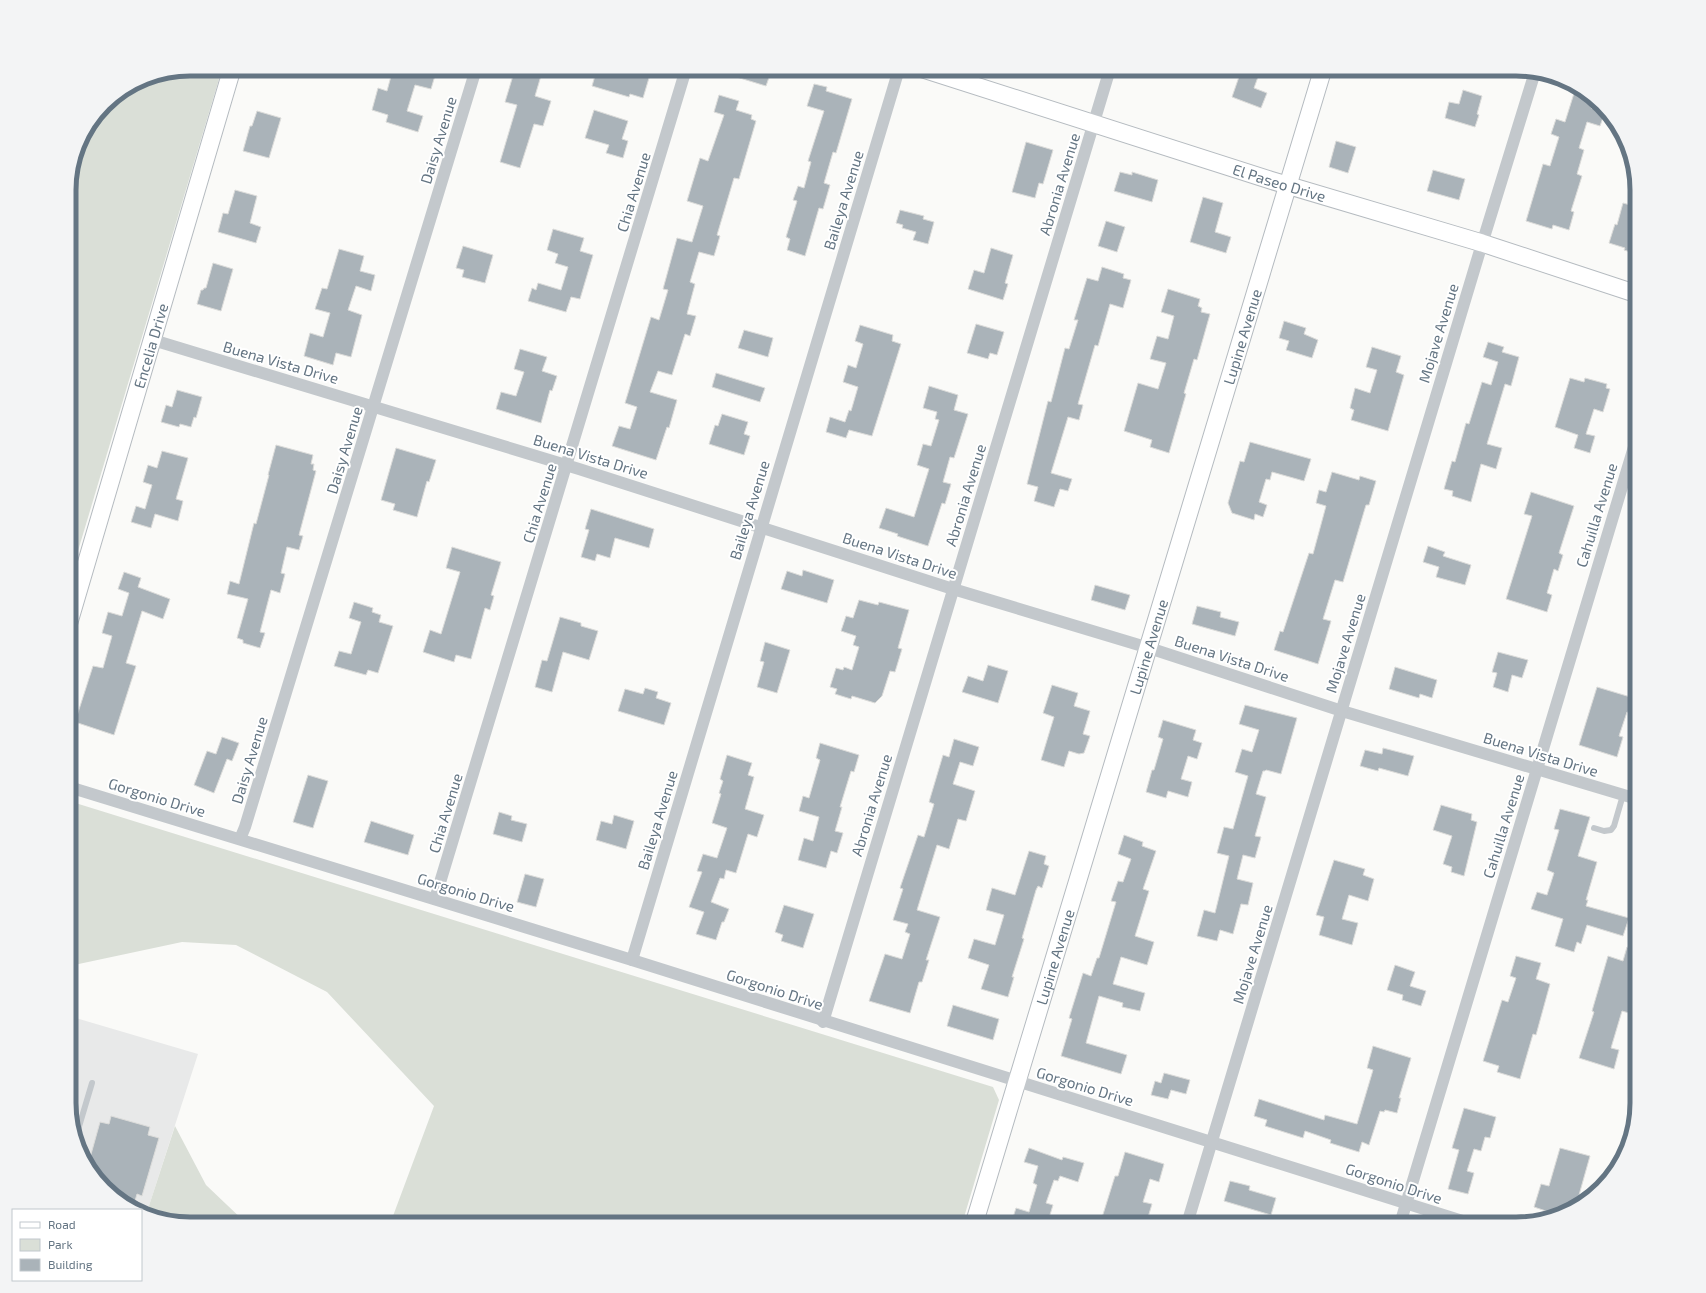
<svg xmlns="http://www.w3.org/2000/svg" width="1706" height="1293" font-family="'Exo 2',sans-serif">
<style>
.built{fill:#e8e9e9}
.green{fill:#dadfd7}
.building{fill:#aab3b9;stroke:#dcdcda}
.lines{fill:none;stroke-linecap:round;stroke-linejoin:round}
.secondary-casing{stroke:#b5bbc0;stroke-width:19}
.lane{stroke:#c3c8cc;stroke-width:6}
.street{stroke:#c3c8cc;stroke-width:12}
.secondary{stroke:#fff;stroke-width:17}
.labels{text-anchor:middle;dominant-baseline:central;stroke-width:4;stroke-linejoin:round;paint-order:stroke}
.street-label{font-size:15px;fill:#647583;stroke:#fff}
.rim{fill:none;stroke:#647583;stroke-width:5}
</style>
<rect width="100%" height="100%" fill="#fafaf8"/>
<path class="built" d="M69,1016L198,1054L146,1215L141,1212V1210H137L116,1199L82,1157L69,1111Z"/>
<g class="green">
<path d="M190,69H222L69,581V182L78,144L105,104L144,78Z"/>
<path d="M69,801L993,1087L999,1100L962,1224H390L434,1106L327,992L236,945L182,942L74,965L69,958Z"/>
<path d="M175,1126L206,1185L247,1224H190L151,1217L146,1215Z"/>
</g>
<g class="building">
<path d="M393,69H437L431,89L415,85L407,111L423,116L418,132L386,122L388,115L372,110L378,88L387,91Z"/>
<path d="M515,69H543L535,96L551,101L543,126L534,124L520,168L500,162L517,105L505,102Z"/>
<path d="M597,69H621L649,78L643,98L630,94L629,97L592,86Z"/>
<path d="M720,69H772L766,86L720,72Z"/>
<path d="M1241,71L1258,77L1254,88L1267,93L1261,108L1232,97Z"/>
<path d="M814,84L827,87L826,91L852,99L836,153L833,152L824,183L830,185L823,209L819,208L805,256L787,250L790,239L786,237L797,201L793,200L798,186L804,188L811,162L808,161L824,111L807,106Z"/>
<path d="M1576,87L1590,94L1594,99L1591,108L1605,112L1600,126L1587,122L1579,148L1584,150L1577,174L1582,176L1571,211L1574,212L1569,230L1553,225L1552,229L1526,221L1543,164L1550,166L1559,137L1551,134L1556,119L1565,122Z"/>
<path d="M1463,90L1482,96L1477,114L1479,115L1475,127L1445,118L1449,102L1459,104Z"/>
<path d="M719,95L739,101L736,110L752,115L751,119L756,121L739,179L734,178L717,235L720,236L714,256L699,252L690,282L695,284L687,314L696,316L690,336L685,334L672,375L658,371L650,392L677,400L669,428L667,427L656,460L612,446L619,426L630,429L637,407L625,403L651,317L659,320L668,290L663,289L677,238L692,242L703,206L687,201L700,158L708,161L724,115L714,112Z"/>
<path d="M594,110L628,121L622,139L628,141L623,158L606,153L609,145L585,138Z"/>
<path d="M257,111L281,118L269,158L243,151L250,126H252Z"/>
<path d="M1336,141L1356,147L1348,173L1329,167Z"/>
<path d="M1026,142L1053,150L1043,184L1039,183L1035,198L1012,192Z"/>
<path d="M1433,170L1465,179L1459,200L1427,191Z"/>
<path d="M1120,172L1132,175V172L1158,180L1152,202L1114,191Z"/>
<path d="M235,190L257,196L250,223L261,227L256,243L218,232L223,213L228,214Z"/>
<path d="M1203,197L1223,203L1215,232L1231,237L1226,253L1190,242Z"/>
<path d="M1623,203L1637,207V254L1624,250L1625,248L1609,243L1615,224L1617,225Z"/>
<path d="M900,210L924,216L923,219L934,222L928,244L913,240L916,232L902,228L903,225L896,223Z"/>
<path d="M1106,221L1125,227L1117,252L1098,246Z"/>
<path d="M553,229L584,238L580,251L593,255L580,299L571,297L566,312L528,301L532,288L536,290L538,283L561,290L568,267L555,263L558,254L547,250Z"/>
<path d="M463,246L493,255L485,283L462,277L464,270L456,268Z"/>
<path d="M991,248L1013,255L1005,283L1008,284L1003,300L968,289L974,270L984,273Z"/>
<path d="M339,249L364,256L360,271L375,275L371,291L356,286L348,310L362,315L351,357L336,353L333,365L304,356L310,333L323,337L330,313L315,309L322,288L327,289Z"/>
<path d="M213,263L233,269L221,311L197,304L201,290H203L204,288H206Z"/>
<path d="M1102,267L1124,274L1123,278L1131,280L1123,308L1110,304L1098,346L1095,345L1078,404L1083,405L1079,420L1068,417L1051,473L1072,479L1068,491L1060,489L1054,507L1034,501L1038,487L1027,484L1048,401L1051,402L1065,348L1069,349L1078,320H1074L1087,278L1098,281Z"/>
<path d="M1168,289L1200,299L1198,306L1202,308L1201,312L1210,314L1197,360L1194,359L1184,393L1186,394L1169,453L1150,447L1152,440L1124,431L1138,383L1158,389L1166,363L1150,359L1157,336L1168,339L1174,316L1161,312Z"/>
<path d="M1284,321L1306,328L1304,334L1318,340L1312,358L1286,350L1289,341L1279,338Z"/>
<path d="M976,324L1004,332L997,355L990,353L988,359L967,353Z"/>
<path d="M860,325L893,335L892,341L901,344L872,436L849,430L846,438L826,432L830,417L845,422L849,410L851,411L858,387L843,382L848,365L856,368L863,344L855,341Z"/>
<path d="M744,330L773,338L768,357L738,348Z"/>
<path d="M1488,342L1504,347L1502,352L1519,357L1511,386L1505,384L1487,444L1502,448L1496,469L1481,464L1471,502L1452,496L1453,491L1444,489L1452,461L1455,462L1466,423L1469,424L1482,382L1491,385L1498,362L1483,357Z"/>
<path d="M1372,347L1401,356L1396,372L1404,375L1388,431L1351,420L1354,410L1350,408L1355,388L1370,393L1377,370L1366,367Z"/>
<path d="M520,349L547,357L542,371L557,376L552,391L550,390L541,423L496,409L501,392L516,396L524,372L514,369Z"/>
<path d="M716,373L765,388L760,402L712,387Z"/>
<path d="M1570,378L1584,382L1585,378L1607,384L1606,388L1610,389L1603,412L1594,409L1586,434L1595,436L1590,453L1574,448L1578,435L1555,427Z"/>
<path d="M929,386L958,395L954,410L968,414L954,458L950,457L943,482L951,484L945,504L942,503L928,546L897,536L898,534L879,528L886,508L914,517L929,469L917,465L923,444L931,446L939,420L935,419L937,412L923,408Z"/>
<path d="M177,390L202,397L196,418L194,417L191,427L180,424L179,427L161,422L166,405L172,407Z"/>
<path d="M722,414L748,422L744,434L750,436L744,455L709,444L715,425L718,426Z"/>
<path d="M1250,442L1311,459L1304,481L1272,472L1270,480L1266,479L1259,502L1267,505L1263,517L1255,514L1254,520L1232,513L1228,503L1240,461L1244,462Z"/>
<path d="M276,445L313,455L311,464H314L313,470L316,471L299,535L303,536L299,550L287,547L281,573L285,574L280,593L271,590L260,632L265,633L260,648L243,643V640L237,638L248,599L227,594L230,581L239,584L254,523L256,524L269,475H268Z"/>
<path d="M396,448L436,460L429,482L427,481L417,517L393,510L395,504L381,500Z"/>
<path d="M162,451L188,458L176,499L183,501L178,521L155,514L151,528L131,522L136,506L145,509L152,485L143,482L148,465L157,468Z"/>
<path d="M1332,472L1359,480L1360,476L1376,481L1369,505H1366L1343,582L1335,580L1323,619L1331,621L1318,664L1274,650L1280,631L1283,632L1309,553L1313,554L1326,506L1316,503L1319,490L1326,492Z"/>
<path d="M1531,492L1574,506L1559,553L1563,555L1558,571L1554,569L1547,593L1552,595L1547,612L1506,599L1532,516L1524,514Z"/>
<path d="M591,509L654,529L649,548L615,538L610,558L597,554L595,561L581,557L589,530L585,529Z"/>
<path d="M1428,546L1445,552L1443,556L1471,565L1465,585L1436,577L1439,567L1423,562Z"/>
<path d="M452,547L501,562L491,595L494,596L490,610L485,608L471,659L456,655L454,662L423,652L430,630L441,634L460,572L446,568Z"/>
<path d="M803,570L834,580L827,603L781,589L787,571L802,576Z"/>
<path d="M124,572L141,578L138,587L170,599L163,619L142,611L126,663L136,666L114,735L75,722L93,666L103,668L112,636L102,633L108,612L122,616L129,593L118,589Z"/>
<path d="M1095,585L1130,595L1125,610L1091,600Z"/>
<path d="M859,600L878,605L879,602L909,610L898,648L902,649L895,672L890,671L882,696L875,703L852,696L851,699L835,694L837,689L830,687L836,668L843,670L844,667L852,670L859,647L853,645L856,636L841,631L846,616L853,618Z"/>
<path d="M354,602L373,608L372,612L381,615L379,622L393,626L378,673L368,670L366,675L334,666L339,651L351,654L361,622L349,618Z"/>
<path d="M1197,606L1221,612L1220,617L1239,622L1235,636L1192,624Z"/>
<path d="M560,617L581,623V626L598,631L589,660L563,652L552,692L535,687L542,660L547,661Z"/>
<path d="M765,642L790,650L777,693L757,687L764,662L760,661Z"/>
<path d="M1498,652L1528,660L1522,678L1512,675L1508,692L1493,687L1497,673L1492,672Z"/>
<path d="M988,665L1008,671L998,703L962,692L968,676L983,681Z"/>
<path d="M1395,667L1437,680L1432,698L1420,694L1419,698L1389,689Z"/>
<path d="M1052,685L1078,693L1074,706L1090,711L1083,734L1090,736L1084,753L1079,754L1069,751L1064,767L1041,760L1054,717L1043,713Z"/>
<path d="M1597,687L1637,699V715L1627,712L1619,736L1623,737L1617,757L1579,745Z"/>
<path d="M645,688L658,692L656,698L671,703L664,725L618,711L625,689L643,694Z"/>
<path d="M1245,705L1297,718L1281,774L1266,770L1265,771H1263L1256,794L1266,797L1255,836L1261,837L1255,858L1243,855L1237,879L1253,883L1248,905L1241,904L1233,934L1220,930L1217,941L1197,936L1204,910L1215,913L1229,856L1217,853L1224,827L1233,829L1248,776L1235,772L1242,749L1252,752L1259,730L1239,724Z"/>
<path d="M1163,720L1196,730L1193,740L1202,743L1197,759L1188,756L1181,779L1192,782L1188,797L1168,791L1166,798L1146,792L1152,770H1154L1163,739L1158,737Z"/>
<path d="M222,737L239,743L232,761L227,759L214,793L194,785L207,751L216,754Z"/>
<path d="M954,739L979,747L973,766L960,762L953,784L975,791L966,821L958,819L949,849L937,845L917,910L940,917L926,960H929L922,982H919L910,1013L869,1001L885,954L902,959L910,934L905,932L908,924L893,920L903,889L900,888L918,835L924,837L934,804L929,802L943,755L949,757Z"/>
<path d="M820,743L859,755L854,772L851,771L840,807H842L835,831L843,833L837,853L831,851L826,868L798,860L804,838L813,841L819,817L799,811L803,796L809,798L820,760L816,758Z"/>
<path d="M1383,748L1414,756L1408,776L1379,768L1378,771L1360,766L1365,750L1382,754Z"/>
<path d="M727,755L752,763L748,775L754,777L745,809L764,815L757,837L748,834L736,873L726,870L724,879L720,878L711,902L729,909L724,922H722L716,940L696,934L704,912L689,907L702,872L697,871L703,854L717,858L727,828L712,823L721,794L719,793L723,781L720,779Z"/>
<path d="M308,775L328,781L313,828L293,822Z"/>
<path d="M1441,805L1472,814L1471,820L1477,822L1464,876L1451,872L1452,867L1443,864L1452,836L1433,830Z"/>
<path d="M1560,809L1590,817L1578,856L1597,862L1586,900H1588L1586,906L1629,918L1623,936L1587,925L1581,944L1577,942L1574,952L1555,946L1563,919L1531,909L1537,892L1547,895L1554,873L1547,870L1559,830L1554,829Z"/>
<path d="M499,812L512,816L511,820L527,824L522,842L493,834Z"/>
<path d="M614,815L634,821L626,849L596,840L601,821L612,824Z"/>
<path d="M371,821L414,835L408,855L364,842Z"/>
<path d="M1124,835L1143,842L1142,846L1156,851L1143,889L1149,891L1135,936L1154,942L1147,965L1121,957L1113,984L1145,993L1140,1011L1122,1007L1123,1003L1099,996L1086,1043L1127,1055L1121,1074L1061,1056L1072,1019L1069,1018L1083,973L1091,976L1097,958H1099L1116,902L1111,901L1118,881L1123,882L1131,859L1118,854Z"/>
<path d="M1029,851L1046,856L1044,864L1049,866L1042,888L1038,886L1036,890L1022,938L1024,939L1012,977H1014L1008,997L981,989L989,965L968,958L974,939L995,945L1004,915L986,910L992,888L1015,895Z"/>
<path d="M1334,860L1365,869L1363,875L1374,879L1368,901L1349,895L1342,919L1358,923L1352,945L1319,935L1324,917L1316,915Z"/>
<path d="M525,874L544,879L536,907L517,902Z"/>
<path d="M784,905L814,914L803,948L781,941L783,935L775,932Z"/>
<path d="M1627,947L1637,950V978L1629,1013L1622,1011L1611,1048L1619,1050L1614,1069L1579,1058L1594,1012L1592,1011L1608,956L1623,961Z"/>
<path d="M1516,956L1541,963L1536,979L1550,984L1536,1035L1533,1034L1520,1079L1497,1072L1499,1066L1483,1061L1502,1000L1508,1002L1516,978L1510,976Z"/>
<path d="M1395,965L1415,972L1410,986L1426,991L1421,1006L1402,1000L1403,995L1387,990Z"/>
<path d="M953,1005L999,1019L993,1040L947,1026Z"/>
<path d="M1373,1046L1411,1058L1399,1098H1401L1397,1113L1385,1110L1384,1112L1380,1111L1369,1145L1362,1142L1359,1152L1330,1143L1331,1140L1305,1131L1303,1138L1265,1126L1267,1120L1254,1116L1259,1099L1324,1120L1325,1115L1357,1124L1373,1070L1367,1068Z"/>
<path d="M1164,1073L1190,1080L1186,1094L1171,1090L1168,1099L1151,1095L1155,1081L1161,1083Z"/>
<path d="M1464,1108L1496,1117L1490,1138L1485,1137L1481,1151L1474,1149L1467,1171L1474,1173L1468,1194L1448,1189L1459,1150L1452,1148Z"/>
<path d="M111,1116L150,1127L148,1135L159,1138L142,1196L137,1194L133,1208L116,1199L88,1165L100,1122L109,1124Z"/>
<path d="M1029,1148L1062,1160L1063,1157L1084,1163L1078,1182L1060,1176L1058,1181L1054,1180L1046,1203L1053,1205L1049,1218L1058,1221L1057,1224H1011L1016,1208L1029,1212L1037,1185L1033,1183L1038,1166L1024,1162Z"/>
<path d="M1560,1148L1590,1156L1579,1195L1586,1198L1569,1212L1564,1213L1556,1210L1555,1214L1534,1207L1541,1184L1549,1186Z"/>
<path d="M1125,1152L1164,1164L1159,1182L1150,1179L1143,1202L1152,1204L1146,1224H1100L1115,1176H1118Z"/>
<path d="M1230,1181L1250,1186L1249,1190L1276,1198L1271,1215L1224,1201Z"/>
</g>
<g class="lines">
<g class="secondary-casing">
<g id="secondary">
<path id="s1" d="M923,69L1270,180L1482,243L1637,294"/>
<path id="s2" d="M69,622L232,69"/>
<path id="s3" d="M974,1224L1323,69"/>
</g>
</g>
<g class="lane">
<path d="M1594,828L1604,831L1611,830L1614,826L1623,795"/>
<path d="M78,1130L92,1083"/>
</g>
<g class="street">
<path d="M153,340L579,469L953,589L1149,648L1342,711L1637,799"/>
<path d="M69,787L632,960L1472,1224"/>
<path d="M240,839L245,827L476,69"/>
<path d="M435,899L686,69"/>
<path d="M632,960L899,69"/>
<path d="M823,1022L1110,69"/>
<path d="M1187,1224L1478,257L1535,72"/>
<path d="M1400,1224L1637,437"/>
</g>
<use href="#secondary" class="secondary"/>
</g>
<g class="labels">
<g class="street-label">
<text transform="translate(438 140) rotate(-73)">Daisy Avenue</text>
<text stroke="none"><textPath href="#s1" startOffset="374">El Paseo Drive</textPath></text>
<text transform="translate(1059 184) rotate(-73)">Abronia Avenue</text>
<text transform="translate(633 192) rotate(-73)">Chia Avenue</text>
<text transform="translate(843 200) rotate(-73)">Baileya Avenue</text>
<text transform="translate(1438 333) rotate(-73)">Mojave Avenue</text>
<text stroke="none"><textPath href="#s3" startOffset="927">Lupine Avenue</textPath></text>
<text stroke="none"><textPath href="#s2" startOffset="288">Encelia Drive</textPath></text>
<text transform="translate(281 362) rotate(16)">Buena Vista Drive</text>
<text transform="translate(344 450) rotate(-73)">Daisy Avenue</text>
<text transform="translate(591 456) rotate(17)">Buena Vista Drive</text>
<text transform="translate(965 495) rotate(-73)">Abronia Avenue</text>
<text transform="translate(539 503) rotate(-73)">Chia Avenue</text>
<text transform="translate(749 510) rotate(-73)">Baileya Avenue</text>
<text transform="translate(1596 515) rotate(-73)">Cahuilla Avenue</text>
<text transform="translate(900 555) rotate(18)">Buena Vista Drive</text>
<text transform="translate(1345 643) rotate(-73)">Mojave Avenue</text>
<text stroke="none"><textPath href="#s3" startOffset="603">Lupine Avenue</textPath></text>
<text transform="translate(1232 658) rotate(18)">Buena Vista Drive</text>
<text transform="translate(1541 754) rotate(17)">Buena Vista Drive</text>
<text transform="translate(249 760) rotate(-73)">Daisy Avenue</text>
<text transform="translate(157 797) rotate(17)">Gorgonio Drive</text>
<text transform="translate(871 805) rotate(-73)">Abronia Avenue</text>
<text transform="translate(445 813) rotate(-73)">Chia Avenue</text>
<text transform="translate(657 820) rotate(-73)">Baileya Avenue</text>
<text transform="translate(1503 826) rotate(-73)">Cahuilla Avenue</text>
<text transform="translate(466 892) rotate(17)">Gorgonio Drive</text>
<text transform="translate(1252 954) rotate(-73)">Mojave Avenue</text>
<text stroke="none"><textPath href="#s3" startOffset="279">Lupine Avenue</textPath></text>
<text transform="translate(775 989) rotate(18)">Gorgonio Drive</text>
<text transform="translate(1085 1086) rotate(17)">Gorgonio Drive</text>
<text transform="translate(1394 1183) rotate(18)">Gorgonio Drive</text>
</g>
</g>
<path d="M0 0H1706V1293H0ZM190 76H1516A114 114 0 0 1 1630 190V1103A114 114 0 0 1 1516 1217H190A114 114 0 0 1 76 1103V190A114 114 0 0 1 190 76Z" fill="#f3f4f5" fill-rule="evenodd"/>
<path class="rim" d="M190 76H1516A114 114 0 0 1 1630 190V1103A114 114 0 0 1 1516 1217H190A114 114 0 0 1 76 1103V190A114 114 0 0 1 190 76Z"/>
<rect x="12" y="1209" width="130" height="72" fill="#ffffff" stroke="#c1c8cd"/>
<rect x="20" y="1222" width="20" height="6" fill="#ffffff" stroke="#c1c8cd"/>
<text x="48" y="1229" font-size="12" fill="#647583">Road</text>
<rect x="20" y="1239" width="20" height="12" fill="#dadfd7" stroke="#c1c8cd"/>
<text x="48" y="1249" font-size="12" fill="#647583">Park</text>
<rect x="20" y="1259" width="20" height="12" fill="#aab3b9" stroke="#c1c8cd"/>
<text x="48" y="1269" font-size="12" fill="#647583">Building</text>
</svg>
